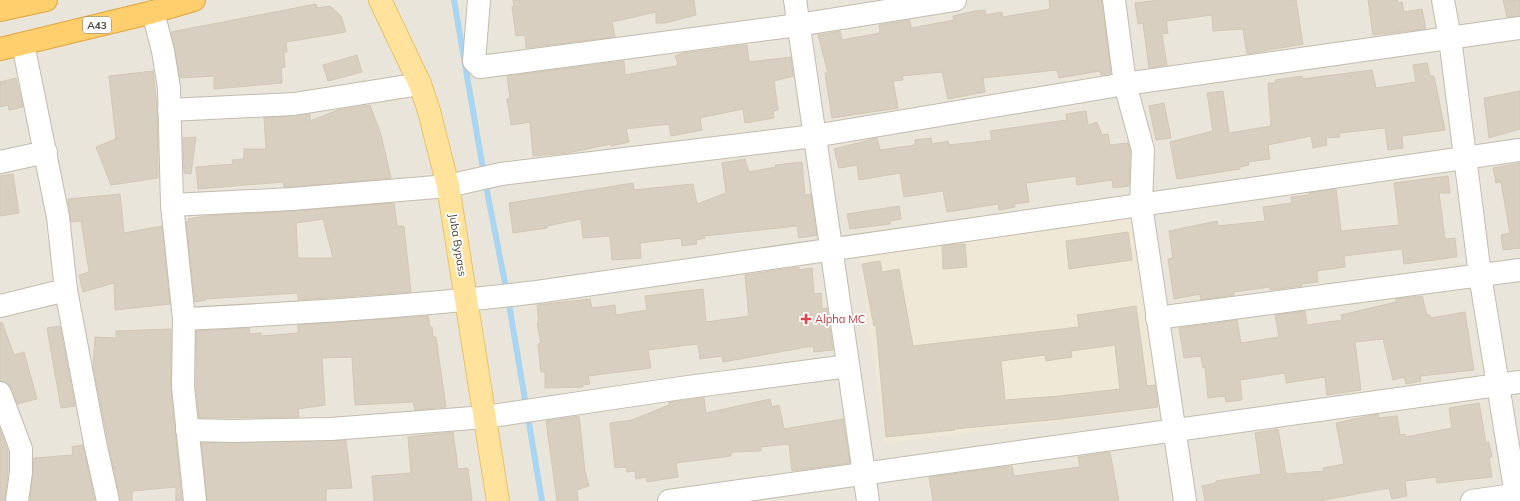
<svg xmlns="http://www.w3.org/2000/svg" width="1520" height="501" font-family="Mulish,sans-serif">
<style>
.residential{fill:#eae5da}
.education{fill:#efe8d6}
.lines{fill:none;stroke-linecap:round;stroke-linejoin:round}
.stream{stroke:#a9d4f2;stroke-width:6}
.building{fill:#d8cfc1;stroke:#d3c7b4;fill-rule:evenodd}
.minor-casing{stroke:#c2bbae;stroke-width:24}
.major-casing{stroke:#e6c16a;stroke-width:24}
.highway-casing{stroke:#e0a43c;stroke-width:24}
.minor{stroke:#fff;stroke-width:22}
.major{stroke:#ffe39c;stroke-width:22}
.highway{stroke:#ffcf6e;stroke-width:22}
.health-dot{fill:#e0444e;stroke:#fff;stroke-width:1.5}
.labels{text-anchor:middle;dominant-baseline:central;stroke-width:4;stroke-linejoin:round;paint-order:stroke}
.shield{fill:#fff;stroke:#817c74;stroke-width:1}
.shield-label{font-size:10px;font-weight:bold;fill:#4b4439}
.street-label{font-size:11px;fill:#4b4439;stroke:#fff}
.health-label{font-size:11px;fill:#be3a42;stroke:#fff;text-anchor:start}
</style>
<rect width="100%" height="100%" fill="#f6f3ec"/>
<rect class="residential" x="0" y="0" width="1520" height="501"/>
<path class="education" d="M1142,203L1160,408L886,443L857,242Z"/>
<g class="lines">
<path class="stream" d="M454,0L485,181L508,298L542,501"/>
</g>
<g class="building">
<path d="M513,0H694L696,15L665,23H656V12L612,22L615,37L526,48L525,35L516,36L512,7L514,6Z"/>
<path d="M1049,0H1102L1111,74L1101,75L1100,71L1059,78L1057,70L983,78L985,92L948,99L942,72L902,76L903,80L893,81L898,108L832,118L825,73H828L818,35L840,31L842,40L880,33L879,25L910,20L911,28L954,20L953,16L975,11L985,10V15L1002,12L1003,17L1050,9Z"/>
<path d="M1158,0H1296L1303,44L1247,54L1243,29L1213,31L1212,15L1166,21L1168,33L1162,34L1167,65L1149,68L1143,23L1138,24L1135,3Z"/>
<path d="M1368,0H1397L1398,3L1402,2L1404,12L1422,9L1426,29L1373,35Z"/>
<path d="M1503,0H1520V16L1507,17Z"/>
<path d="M316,4L317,8L330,6L341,16L346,32L286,42L287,52H284L285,67L281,68L282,83L214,89V76L180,78L171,32Z"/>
<path d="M747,45L749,62L791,57L793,76L774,81L778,110L773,111L774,118L745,123L743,109L700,118L702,130L671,136L669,124L626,129L629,142L611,146V144L568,153L533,156L530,122L511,125L507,99L510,98L507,76L624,61L625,75L676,66L678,64L675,56L684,53Z"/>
<path d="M357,55L362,72L328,81L323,65Z"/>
<path d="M1427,63L1430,76H1434L1445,130L1402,136L1403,148L1388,150L1385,128L1339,133L1340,137L1326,138L1327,145L1313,148L1311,136L1268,145L1270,159L1248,162L1249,165L1240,167V169L1177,179L1170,142L1213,131L1207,93L1223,91L1229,133L1271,126L1268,83H1276L1275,80L1302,76V79L1372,70L1376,88L1416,82L1413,65Z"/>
<path d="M153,71L157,105L158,178L111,185L96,147L116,139L109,76Z"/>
<path d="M16,78L23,107L9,110L8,105L0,107V82Z"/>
<path d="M1520,91V129L1489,138L1484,98Z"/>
<path d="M1164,103L1171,138L1156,140L1149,106Z"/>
<path d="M370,105L381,135L391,178L291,187H284L283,182L198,189L196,167L233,164L232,160L244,159V149H266L264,118L310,114V121L338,110Z"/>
<path d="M1086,111L1088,125L1097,122L1102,135L1108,134L1110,145L1128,143L1130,151L1129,186L1113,188L1112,180L1077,185L1076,176L1026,183L1029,202L1014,204L1015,207L999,210L998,204L947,212L943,191L904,197L900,173L859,180L857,165L839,168L834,149L877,138L880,150L915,145V140L931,138L932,144L948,141L949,145L992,140L990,131L1067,120L1066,114Z"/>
<path d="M196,137L191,174L184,173L183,138Z"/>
<path d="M745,159L749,172L776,167L775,165L802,162L805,195L811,194L817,235L799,238L797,226L704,236L705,238L696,240L697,244L682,246L681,238L640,243L641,258L612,260L610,236L583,238L581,219L547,226V228L513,233L509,203L633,183L634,190L693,184L697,204L726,193L722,163Z"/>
<path d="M1520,163V248L1503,250L1501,235L1510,233L1501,182L1496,183L1493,168Z"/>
<path d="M13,174L19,213L0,216V176Z"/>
<path d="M1448,176L1450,193H1439L1445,239L1455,238L1457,257L1404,264L1402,249L1344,256L1345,267L1317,271L1318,282L1301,284L1302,286L1270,290V287L1234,292V295L1201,300L1200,294L1174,299L1168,259L1173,258L1169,231L1217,221L1218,226L1265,221L1263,207L1292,203L1291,197L1309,195V193L1336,189L1341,231L1399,225L1394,183Z"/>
<path d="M120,194L124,233L162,226L170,304L115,310L114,283L83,292L79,275L89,272L81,221L71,222L68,199Z"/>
<path d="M394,203L397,226H404L411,292L298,300V293L206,299V300L195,302L186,222H188V219L205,216L293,211ZM323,219L333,258H298L296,223Z"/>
<path d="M899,206L901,219L890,221V224L850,229L847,214Z"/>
<path d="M1128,232L1132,260L1069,269L1066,241Z"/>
<path d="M956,244H965L967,267L943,269L942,246Z"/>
<path d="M880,261L882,272L899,269L913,346L1079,327L1077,315L1136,306L1147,386L1155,385L1158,407L1061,419L954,429L955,430L886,437L876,325L874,326L862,264ZM1115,345L1120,389L1059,396L1005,400L1001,361L1045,355L1046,361L1072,357L1071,351Z"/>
<path d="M799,267V270L812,268L814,294L821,293L822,309L827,308L833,350L814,352L813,346L723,362L722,356L700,359L698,344L648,350L651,368L588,376L590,384L582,385L583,387L545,388V372H541L538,344L541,343L537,323H539L537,305L590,299L592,308L615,305L616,315L647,310L645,296L703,289L706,322L749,316L745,275Z"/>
<path d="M1422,296L1427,315H1430L1431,318L1465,312L1474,370L1420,376L1421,381L1406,384L1404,377L1393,380L1383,339L1355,342L1361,390L1327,395L1325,377L1286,383L1285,373L1240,380L1242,400L1226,402L1225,396L1208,398L1205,367L1203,368L1201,356L1184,358L1179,328L1237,320L1241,343L1279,337L1275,315L1305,311L1307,325L1342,320L1341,315L1396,302V299Z"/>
<path d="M428,316L430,327H432L433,337H436L446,407L415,410L413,402L355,405L352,357L322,358L325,405L298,409L299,417L199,418L196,386V331L249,328L250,334L261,333V336L298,333V325Z"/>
<path d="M2,322L14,355L24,352L37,399L17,404L8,384L0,381V323Z"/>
<path d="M60,326L75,406L61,408L47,328Z"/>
<path d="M171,329V388L182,501H176V487L132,491V501H120L93,367L95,337L116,338V331Z"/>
<path d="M704,398L706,413L770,399L772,407L779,405L784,429L843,419L850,463L792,471L789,444L761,447V451L731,452V456L676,463L678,477L647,482L646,477L636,479L635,471L627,472L626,467L615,468L610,423L632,420L669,405V402Z"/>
<path d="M1479,403L1486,443L1489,442L1492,457H1489L1492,477L1437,483L1436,477L1405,481L1407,496L1392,499L1389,488L1319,501H1205L1202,486L1216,483V481L1261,474L1255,433L1278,429L1286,474L1324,471L1323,468L1344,464L1336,423L1378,414L1379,418L1397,416L1400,435L1405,434V437L1452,428L1449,408Z"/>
<path d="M579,416L585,471L589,486L577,490L578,501H557L546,421Z"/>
<path d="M0,429L8,451V471L5,501H0Z"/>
<path d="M453,432L458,469L468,468L472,501H374L372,476L411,473L408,437Z"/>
<path d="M346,440L352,488L326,489V501H207L201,443Z"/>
<path d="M83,445L95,501H30L34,458L73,455L72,447Z"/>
<path d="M1110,452L1119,501H933L929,477L1012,466L1014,476L1080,467L1078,457Z"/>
</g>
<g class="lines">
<g class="minor-casing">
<g id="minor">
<path d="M479,0L474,61L480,67L798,25L955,0"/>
<path d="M795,0L868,501"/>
<path d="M1114,0L1125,84L1143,150L1141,205L1185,501"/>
<path d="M1443,0L1450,38L1480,275L1517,501"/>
<path d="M153,12L163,51L169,88L172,205L184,319L183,387L195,501"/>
<path d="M23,44L58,217L66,290L95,443L108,501"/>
<path d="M169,110L294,104L420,84"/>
<path d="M0,162L46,152"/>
<path d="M172,205L292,199L448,186L501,174L814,136L1125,84L1520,28"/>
<path d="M0,306L66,290"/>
<path d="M1157,318L1520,270"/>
<path d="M184,319C302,313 420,306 537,292L1520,150"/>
<path d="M0,393L21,449V472L17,501"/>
<path d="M187,430L234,431L331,429L485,417L681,388L848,366"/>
<path d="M669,501L1520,382"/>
<path d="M1472,501L1520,494"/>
</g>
</g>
<g class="major-casing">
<path id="major" d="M380,0L420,84L429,111L448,186L498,501"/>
</g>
<g class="highway-casing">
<g id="highway">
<path d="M0,10L46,0"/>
<path d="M0,49L153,12L194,0"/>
</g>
</g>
<use href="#minor" class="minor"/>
<use href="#major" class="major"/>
<use href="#highway" class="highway"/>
</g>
<path class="health-dot" d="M804 313h4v4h4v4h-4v4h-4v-4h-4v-4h4z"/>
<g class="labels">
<rect class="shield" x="83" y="17" width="28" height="16" rx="3"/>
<g class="shield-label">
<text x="97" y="25">A43</text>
</g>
<g class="street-label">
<text transform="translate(458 245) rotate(81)">Juba Bypass</text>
</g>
<g class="health-label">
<text x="815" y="319">Alpha MC</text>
</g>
</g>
</svg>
